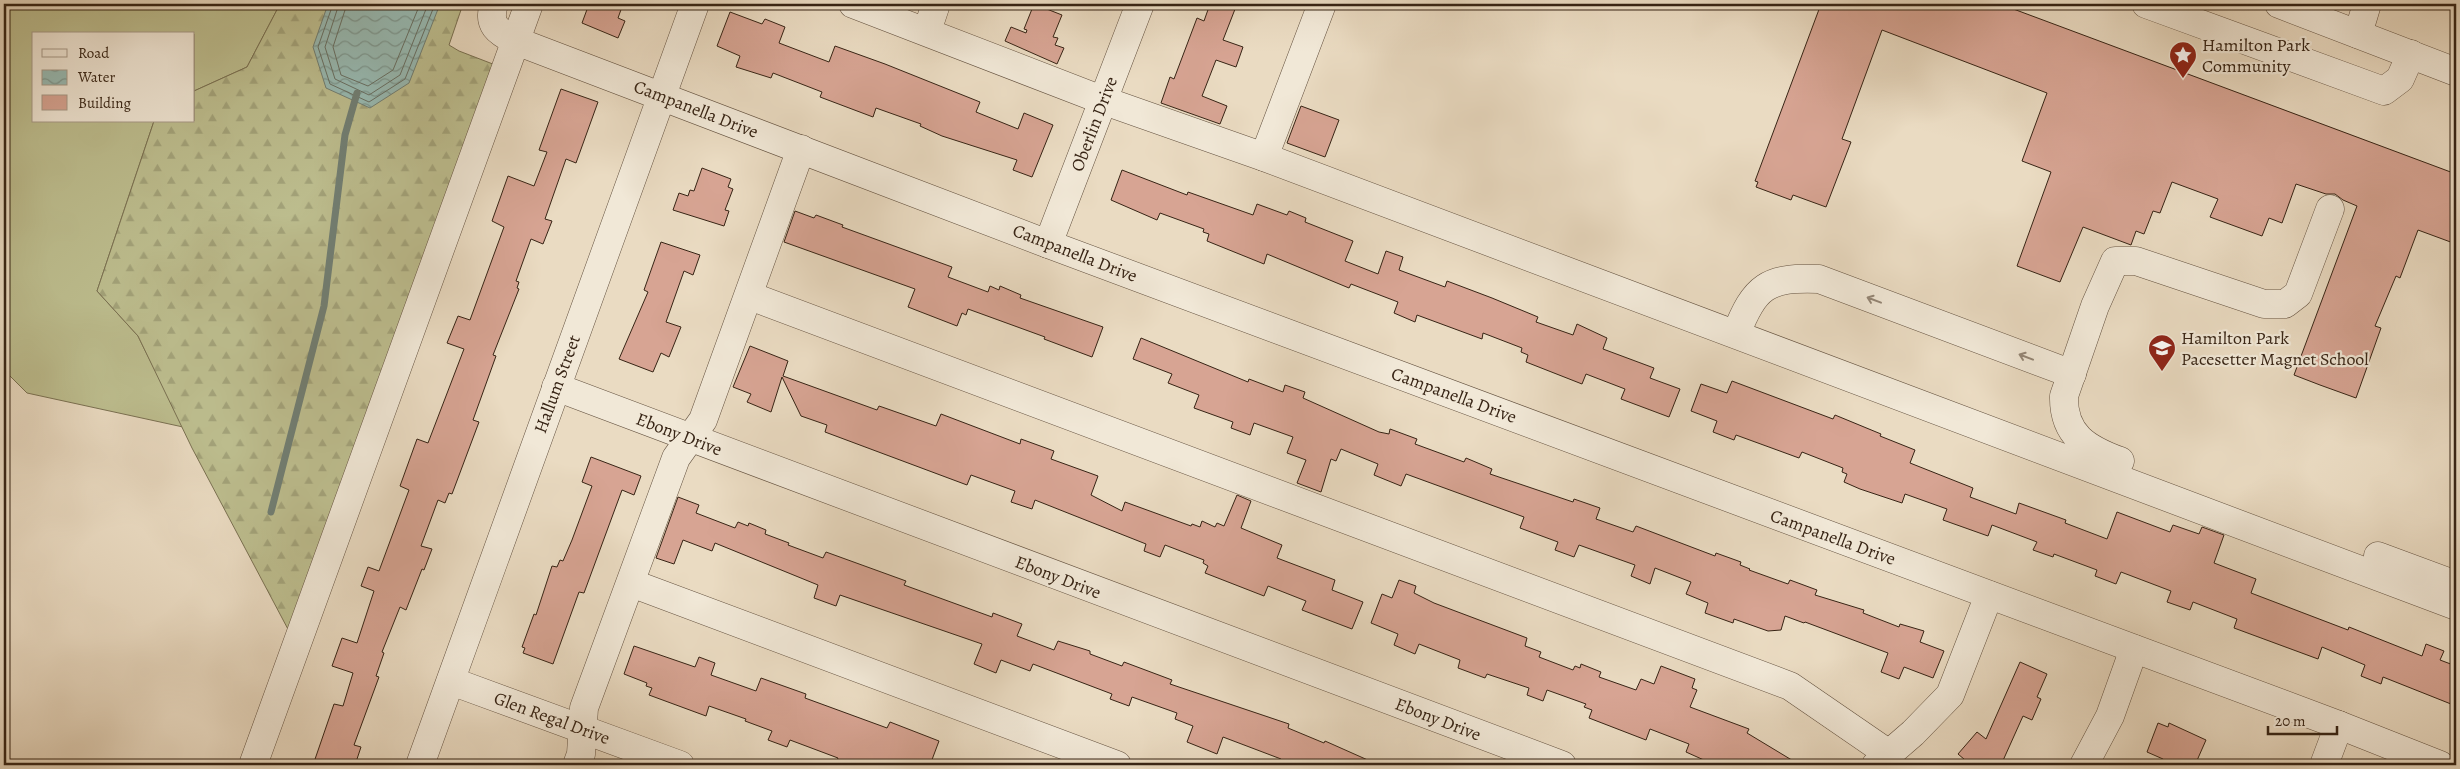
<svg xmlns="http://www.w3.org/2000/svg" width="2460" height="769" font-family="Alegreya,serif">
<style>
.grass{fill:#bdbe8f;stroke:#7a7152}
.forest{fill:url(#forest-firs);stroke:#7a7152}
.water{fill:url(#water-waves);stroke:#717f74}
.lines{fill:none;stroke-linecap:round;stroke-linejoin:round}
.shore{stroke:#687064;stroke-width:1}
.stream{stroke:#717f74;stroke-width:7}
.building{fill:#d7a493;stroke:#372415}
.minor-casing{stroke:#645240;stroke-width:29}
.minor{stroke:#f1e8d7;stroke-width:28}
.oneway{stroke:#948676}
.labels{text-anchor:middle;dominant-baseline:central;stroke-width:4.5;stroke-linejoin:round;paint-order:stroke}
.poi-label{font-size:18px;fill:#372415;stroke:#f1e8d7;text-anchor:start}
.street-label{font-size:18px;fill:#372415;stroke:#f1e8d7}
</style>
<defs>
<pattern id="forest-firs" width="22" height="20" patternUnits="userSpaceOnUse" patternTransform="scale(1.25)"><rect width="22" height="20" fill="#bdbe8f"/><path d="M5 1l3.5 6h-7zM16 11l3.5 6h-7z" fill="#a3a37a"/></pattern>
<pattern id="water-waves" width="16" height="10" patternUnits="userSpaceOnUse" patternTransform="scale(1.25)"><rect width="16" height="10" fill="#98bbb4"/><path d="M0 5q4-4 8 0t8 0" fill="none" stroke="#7d9891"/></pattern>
</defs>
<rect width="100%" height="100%" fill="#eadbc2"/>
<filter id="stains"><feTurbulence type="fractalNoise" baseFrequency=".004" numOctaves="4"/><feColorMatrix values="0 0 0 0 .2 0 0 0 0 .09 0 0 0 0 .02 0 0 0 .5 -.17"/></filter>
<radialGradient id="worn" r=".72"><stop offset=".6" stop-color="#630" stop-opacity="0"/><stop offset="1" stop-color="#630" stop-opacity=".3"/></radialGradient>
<path class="grass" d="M4,4H280L247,67L194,91V34H34V121H154L97,291L138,336L183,427L27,393L4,370Z"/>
<path class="forest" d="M280,4H463L449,45L459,51L498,66L290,633L192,448L138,336L97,291L154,121H194V91L247,67Z"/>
<path class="water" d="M328,4H440L409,83L370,108L326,88L313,47Z"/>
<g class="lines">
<g class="shore">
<path d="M333,4L318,47L330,84L369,102L405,79L435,4"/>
<path d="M339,4L325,47L335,79L369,95L400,75L428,4"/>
<path d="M347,4L333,47L341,75L368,86L393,70L420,4"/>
</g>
<path class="stream" d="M271,512L324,306L345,135L357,93"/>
</g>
<g class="building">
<path d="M589,4H623L618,18L625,21L618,38L582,23Z"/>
<path d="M1034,4L1062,15L1053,37L1058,38L1055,45L1064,48L1057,64L1005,41L1011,27L1026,33L1027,30L1024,29Z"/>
<path d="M1210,4H1237L1223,40L1243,47L1236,67L1216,60L1202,96L1227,106L1220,124L1161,103L1170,77L1174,79L1197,18L1204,21Z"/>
<path d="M1821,4H2000L2456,174V244L2418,230L2400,278L2396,276L2375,326L2381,328L2356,398L2320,385L2294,375L2357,206L2343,200L2335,194H2326L2296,184L2282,223L2269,218L2262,236L2210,217L2218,199L2172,182L2160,213L2153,211L2144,234L2136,231L2131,245L2083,227L2060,282L2017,266L2051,172L2022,161L2047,93L1882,30L1842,139L1851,142L1826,207L1793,195L1791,200L1756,187L1758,182L1755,181Z"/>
<path d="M730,12L762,24L765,19L785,27L779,43L829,62L835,46L885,64L980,102L976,112L1018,129L1024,113L1053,125L1032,177L1013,170L1017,160L942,136L920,126L921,124L876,108L873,117L820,97L822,92L773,73L771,78L736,67L740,56L717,46Z"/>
<path d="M561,89L598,102L576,163L566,159L545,219L552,221L543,244L531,239L516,281L519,282L517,288L519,289L493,355L496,356L473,420L479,422L452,494L449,493L445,503L438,500L421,546L432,549L424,570L422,569L406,610L400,607L382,652L384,653L376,676L379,677L354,745L361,747L355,765H313L334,704L343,706L353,673L332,666L342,638L357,643L374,591L361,586L368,567L379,571L409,490L400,486L417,439L428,443L464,349L447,343L458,316L470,320L504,227L492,221L508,176L534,186L547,152L539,150Z"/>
<path d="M1301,106L1339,120L1325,157L1287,143Z"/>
<path d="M702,168L731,179L728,187L733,189L725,210L729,211L724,226L673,210L679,193L688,196L690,190L694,191Z"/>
<path d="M1122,170L1187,195L1188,192L1253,215L1257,204L1287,215L1289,211L1306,218L1305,222L1353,241L1345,261L1378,274L1386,251L1403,257L1399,270L1445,287L1447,281L1492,298L1538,317L1536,322L1573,335L1577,324L1607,338L1603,349L1654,368L1650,378L1680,389L1669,417L1621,399L1625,389L1586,374L1582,384L1526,362L1528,355L1521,352L1522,348L1483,333L1482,339L1417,315L1415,322L1394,313L1398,302L1351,284L1349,288L1267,254L1264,264L1207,241L1209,234L1203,232L1204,229L1160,213L1157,220L1111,200Z"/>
<path d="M795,211L814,218L816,215L843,225L842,227L952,267L948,277L988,292L990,286L999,290L1000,286L1021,295L1020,298L1103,327L1092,357L1044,339L1045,337L968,309L966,315L962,313L957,326L908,307L915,289L784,242Z"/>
<path d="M661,242L700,255L693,275L684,271L666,322L681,327L669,357L661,353L653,372L619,359L648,292L644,290Z"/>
<path d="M1141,338L1248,382L1249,379L1283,392L1285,385L1305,392L1303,398L1379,432L1389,434L1390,429L1417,439L1415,444L1464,462L1466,458L1492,469L1490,474L1573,502L1574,499L1600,508L1596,519L1633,532L1636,526L1715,556L1716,553L1741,562L1740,565L1750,569L1749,570L1788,584L1790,580L1817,590L1815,595L1864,610L1863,613L1899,627L1900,624L1924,631L1920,642L1944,651L1933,678L1904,667L1899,679L1881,672L1888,653L1805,622L1804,623L1785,616L1781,630L1768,631L1734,619L1733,623L1705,613L1708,603L1686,594L1691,582L1655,568L1650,584L1631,576L1635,565L1579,545L1574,557L1555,550L1558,542L1520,528L1524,517L1406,474L1401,486L1374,475L1378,464L1341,449L1336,461L1331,459L1321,492L1297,483L1306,460L1287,453L1293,437L1254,423L1250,435L1231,428L1233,422L1194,408L1199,395L1168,383L1172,374L1133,359Z"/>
<path d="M750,346L788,361L783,376L877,410L879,406L882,407L936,426L941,414L1020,444L1021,439L1054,451L1051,459L1098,476L1091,495L1122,511L1125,502L1191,526L1192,524L1200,527L1202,521L1215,527L1217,523L1224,526L1237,495L1251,501L1241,528L1282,545L1277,558L1335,580L1332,590L1363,602L1352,629L1302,610L1306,601L1268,586L1264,596L1205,573L1208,566L1203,563L1204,560L1165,545L1160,557L1144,551L1146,544L1035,500L1032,509L1011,502L1015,491L971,475L967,485L825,432L827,425L801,416L782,377L771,412L747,402L751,394L733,387Z"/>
<path d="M1732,381L1833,419L1835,415L1881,434L1880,436L1915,450L1910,463L1973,488L1970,497L2016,514L2019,503L2066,520L2065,523L2107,539L2117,512L2170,532L2173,525L2199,534L2202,527L2224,535L2214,563L2256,579L2251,593L2348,630L2349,627L2422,656L2426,644L2444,651L2440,660L2456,666V706L2383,677L2381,684L2361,676L2365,665L2322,647L2318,659L2234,628L2237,619L2193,602L2190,610L2167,602L2171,591L2121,572L2116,584L2095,576L2097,570L2054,554L2053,557L2033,550L2037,542L1992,525L1988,536L1943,520L1947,509L1905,494L1902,503L1860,489L1844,482L1847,474L1842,472L1843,468L1802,452L1799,458L1736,435L1734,440L1713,432L1717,421L1691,411L1701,384L1727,393Z"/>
<path d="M591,457L641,476L634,495L622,490L584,593L579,592L553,664L523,653L525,648L522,647L534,614L536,615L552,566L557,567L560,560L563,561L572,540L592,486L582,482Z"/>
<path d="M678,497L699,505L696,513L735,528L738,522L748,526L749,523L766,530L765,534L789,543L788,545L823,558L826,552L906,581L904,585L992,617L993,613L1022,624L1017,636L1054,650L1058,641L1090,651V654L1122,666L1124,662L1172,680L1170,684L1289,724L1288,728L1324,743L1325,741L1379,765H1278L1281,759L1223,737L1217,754L1187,742L1193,726L1175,719L1177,713L1132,697L1129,706L1110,699L1112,694L1033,664L1030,671L1001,660L996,673L974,664L982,644L840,595L836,606L814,598L818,585L715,543L712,551L683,540L674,564L656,558Z"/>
<path d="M1399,580L1416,586L1414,593L1434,603L1527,638L1525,646L1541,652L1539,657L1573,670L1575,666L1580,668L1581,664L1601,672L1599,677L1636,690L1641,679L1654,684L1661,666L1695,679L1692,688L1697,690L1690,707L1749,729L1747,733L1800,765H1715L1686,752L1689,744L1650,729L1646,740L1589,718L1592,710L1584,707L1586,704L1547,690L1543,701L1527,695L1529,688L1487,674L1485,678L1458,668L1460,660L1419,644L1415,654L1394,645L1398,634L1371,623L1382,594L1392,598Z"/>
<path d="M634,646L695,667L699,657L715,663L711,675L756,691L761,678L806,694L805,698L887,728L890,722L939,741L930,765H835L838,758L790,740L787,747L768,740L772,731L745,721L746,719L709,706L706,716L649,695L652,688L646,686L647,683L624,674Z"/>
<path d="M2020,662L2047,674L2037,697L2041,699L2032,720L2023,716L2001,765H1971L1958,754L1977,732L1986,739Z"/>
<path d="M2158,723L2168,727L2169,723L2206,740L2195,765H2160L2163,759L2147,752Z"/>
</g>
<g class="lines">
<g class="minor-casing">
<g id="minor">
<path d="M494,4C487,25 498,32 516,41L1048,244L2339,725L2440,765"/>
<path d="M853,4L1102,100L1264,157L2456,606"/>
<path d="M2146,4L2384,91L2400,79L2411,54"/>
<path d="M2279,4L2456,72"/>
<path d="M927,31L936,4"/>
<path d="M2358,34L2367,4"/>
<path d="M1264,157L1322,4"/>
<path d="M1048,244L1140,4"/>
<path d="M750,296L1790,686L1889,754"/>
<path d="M1736,334C1755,286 1767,277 1819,279L2072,374"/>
<path d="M556,387L1562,765"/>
<path d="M2120,461C2087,449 2063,435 2064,396L2095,306L2115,261H2136L2264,304H2285L2298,294L2330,209"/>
<path d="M2378,556L2456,585"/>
<path d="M631,583L1117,765"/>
<path d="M451,681L680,765"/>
<path d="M253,765L529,4"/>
<path d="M420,765L695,4"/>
<path d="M577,765L581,754L584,708L676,458L703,420L801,149"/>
<path d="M1876,765L1913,733L1950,695L1989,595"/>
<path d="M2084,765L2110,716L2134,649"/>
<path d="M2324,765L2339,725"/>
</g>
</g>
<use href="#minor" class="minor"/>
</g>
<defs><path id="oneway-shaft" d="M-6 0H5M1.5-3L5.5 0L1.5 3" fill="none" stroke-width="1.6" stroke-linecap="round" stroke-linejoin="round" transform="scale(1.25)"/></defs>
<g class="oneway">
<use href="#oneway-shaft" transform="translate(1874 300) rotate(-159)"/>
<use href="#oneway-shaft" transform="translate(2026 357) rotate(-159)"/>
</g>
<defs>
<g id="sight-pin" transform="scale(1.4375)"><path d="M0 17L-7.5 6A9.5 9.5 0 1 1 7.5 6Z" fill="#8f2418" stroke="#f1e8d7"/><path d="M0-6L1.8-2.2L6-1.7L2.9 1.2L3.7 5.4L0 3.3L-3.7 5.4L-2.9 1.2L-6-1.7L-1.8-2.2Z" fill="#fff"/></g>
<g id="school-pin" transform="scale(1.4375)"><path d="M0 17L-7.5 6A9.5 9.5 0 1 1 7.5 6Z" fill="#8f2418" stroke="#f1e8d7"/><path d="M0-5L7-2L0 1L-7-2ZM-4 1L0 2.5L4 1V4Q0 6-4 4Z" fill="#fff"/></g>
</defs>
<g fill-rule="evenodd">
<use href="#sight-pin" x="2183" y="55"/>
<use href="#school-pin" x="2162" y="348"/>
</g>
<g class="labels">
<g class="poi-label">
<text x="2202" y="45">Hamilton Park<tspan x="2202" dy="21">Community</tspan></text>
<text x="2181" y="338">Hamilton Park<tspan x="2181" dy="21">Pacesetter Magnet School</tspan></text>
</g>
<g class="street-label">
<text transform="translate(696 109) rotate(21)">Campanella Drive</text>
<text transform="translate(1094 124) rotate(-69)">Oberlin Drive</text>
<text transform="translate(1075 253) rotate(21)">Campanella Drive</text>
<text transform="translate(557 384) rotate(-70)">Hallum Street</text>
<text transform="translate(1454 395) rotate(20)">Campanella Drive</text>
<text transform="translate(679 434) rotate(21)">Ebony Drive</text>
<text transform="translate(1833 537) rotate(20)">Campanella Drive</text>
<text transform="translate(1058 577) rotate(21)">Ebony Drive</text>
<text transform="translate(552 718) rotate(20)">Glen Regal Drive</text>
<text transform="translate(1438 719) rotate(21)">Ebony Drive</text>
</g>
</g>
<rect width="2460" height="769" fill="none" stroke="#eadbc2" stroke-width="20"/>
<rect x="5" y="5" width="2450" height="759" fill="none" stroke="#372415" stroke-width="2.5"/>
<rect x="10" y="10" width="2440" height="749" fill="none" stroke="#372415"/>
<rect x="32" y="32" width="162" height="90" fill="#f1e8d7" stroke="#a79a89"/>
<rect x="42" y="49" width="25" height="8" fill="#f1e8d7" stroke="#a79a89"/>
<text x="78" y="58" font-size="15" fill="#372415">Road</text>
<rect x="42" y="70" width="25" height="15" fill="url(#water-waves)" stroke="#a79a89"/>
<text x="78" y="82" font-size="15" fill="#372415">Water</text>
<rect x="42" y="95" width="25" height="15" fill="#d7a493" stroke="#a79a89"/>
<text x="78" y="108" font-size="15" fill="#372415">Building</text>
<path d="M2268 726v8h69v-8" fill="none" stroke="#372415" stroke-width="2.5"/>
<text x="2275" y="726" font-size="15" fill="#372415" stroke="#f1e8d7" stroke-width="4" paint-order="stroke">20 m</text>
<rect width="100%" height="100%" filter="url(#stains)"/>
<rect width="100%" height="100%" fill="url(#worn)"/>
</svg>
